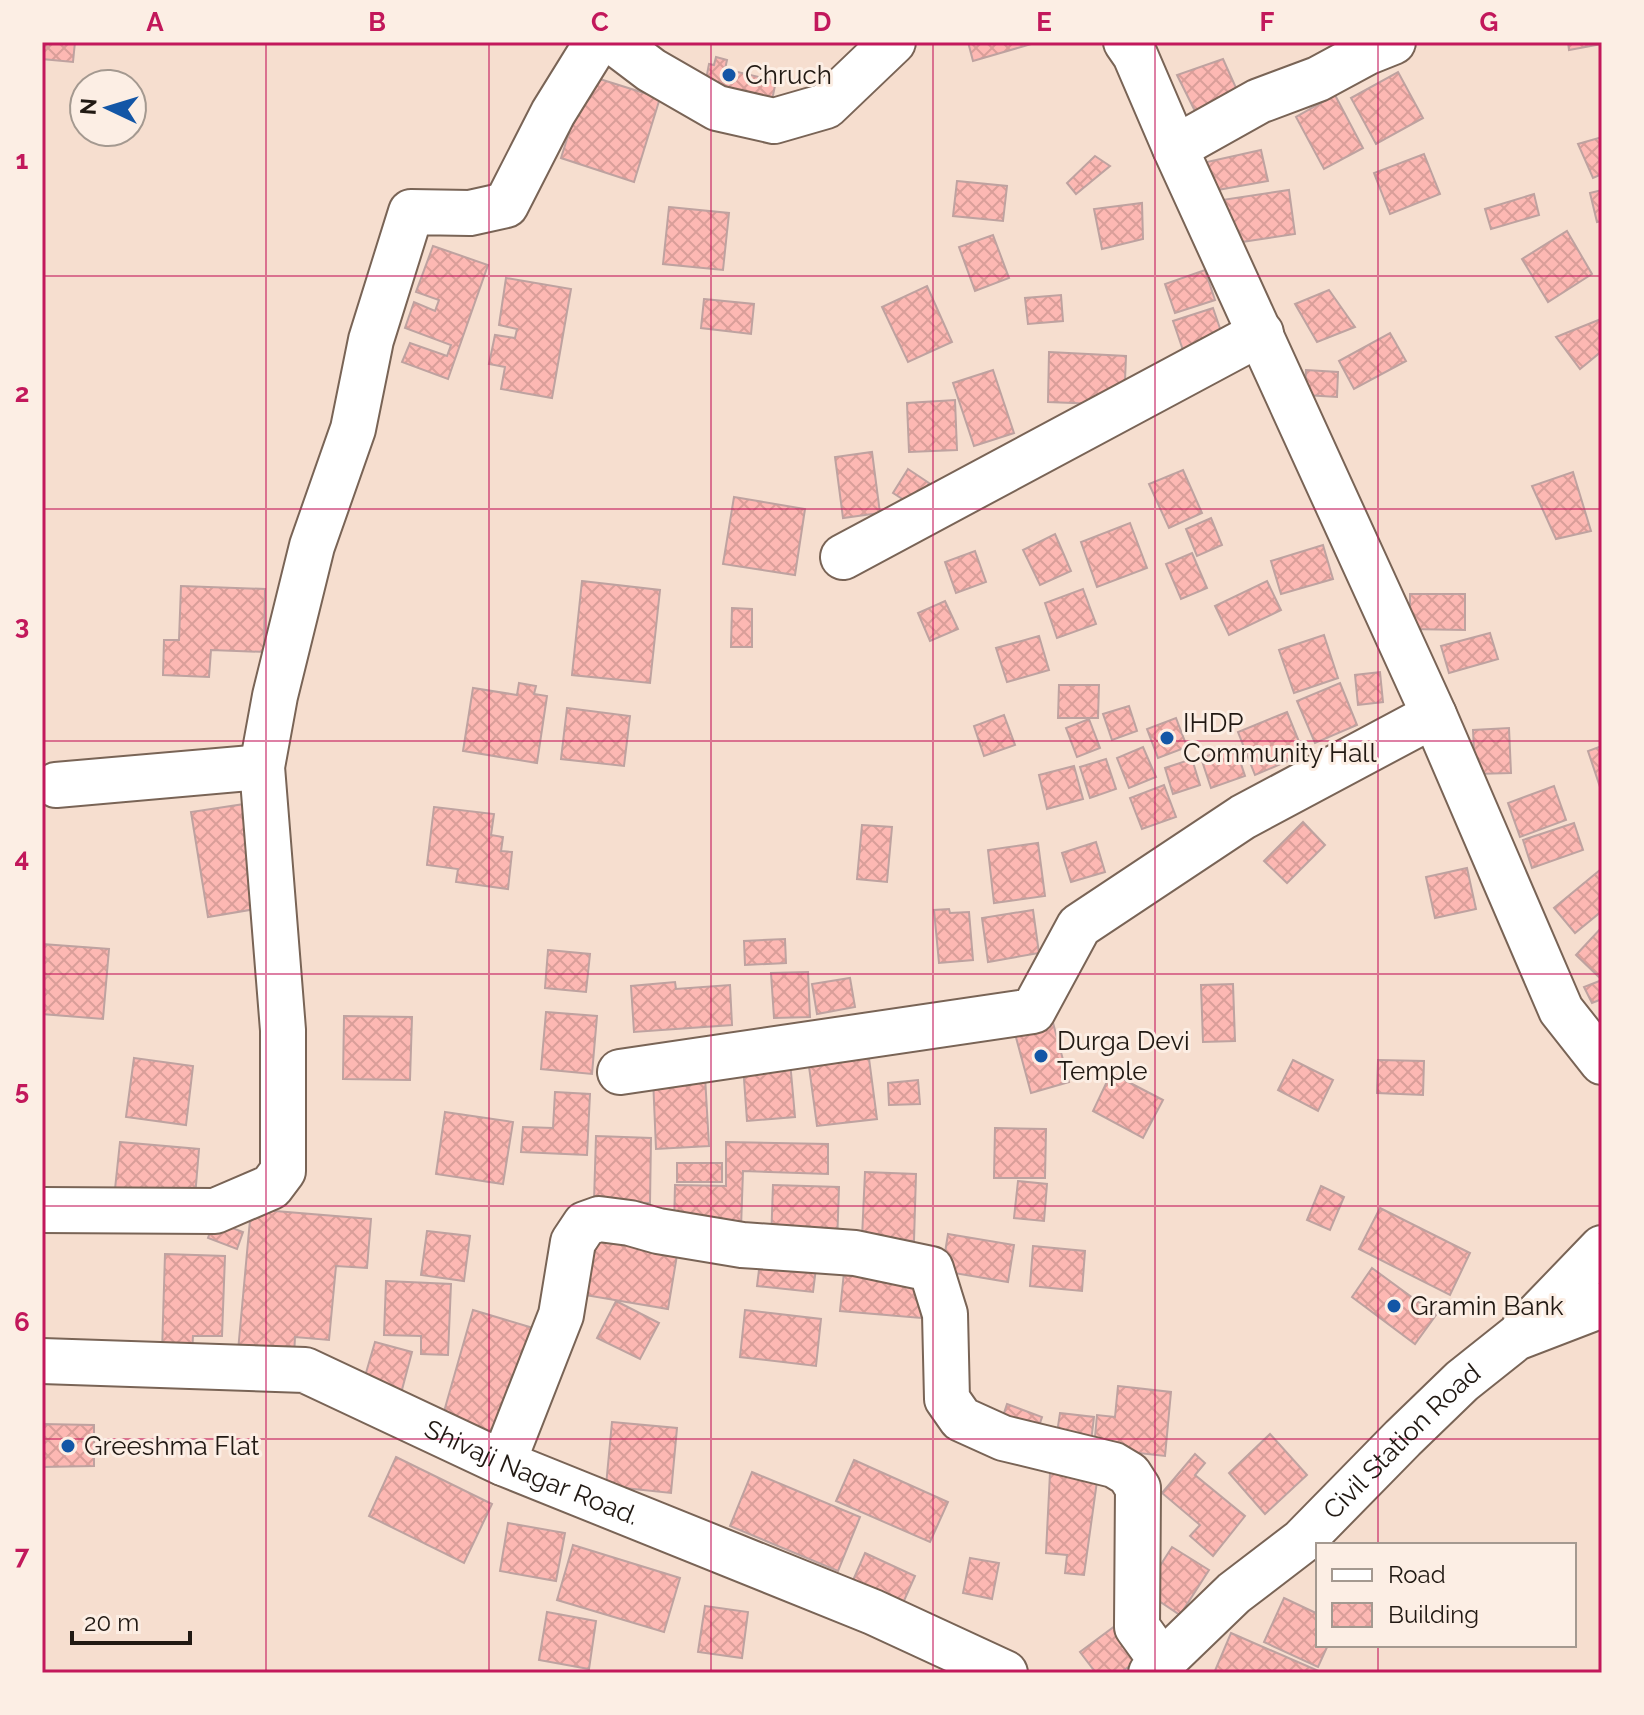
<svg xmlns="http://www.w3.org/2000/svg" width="1644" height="1715" font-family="Raleway,sans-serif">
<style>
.building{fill:url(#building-cross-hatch);stroke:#bea2a0;stroke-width:2}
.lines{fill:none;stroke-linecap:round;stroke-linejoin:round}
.street-casing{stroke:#796456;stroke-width:48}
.secondary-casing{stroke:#796456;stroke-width:48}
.street{stroke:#fff;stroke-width:44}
.secondary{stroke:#fff;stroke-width:44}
.grid{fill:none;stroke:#c2185b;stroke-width:2;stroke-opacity:0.55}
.poi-dot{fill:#1356a6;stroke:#fceee4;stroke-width:3}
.labels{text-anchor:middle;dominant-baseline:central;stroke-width:6;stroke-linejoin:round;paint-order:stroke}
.poi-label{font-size:26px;fill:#211913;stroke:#fceee4;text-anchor:start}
.street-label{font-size:26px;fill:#211913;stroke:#fceee4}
.neatline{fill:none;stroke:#c2185b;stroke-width:3}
.grid-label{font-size:26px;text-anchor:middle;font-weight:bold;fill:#c2185b}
</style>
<defs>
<pattern id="building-cross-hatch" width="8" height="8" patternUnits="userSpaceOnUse" patternTransform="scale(2)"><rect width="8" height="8" fill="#fdb8b3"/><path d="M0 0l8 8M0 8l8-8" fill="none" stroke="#d99e99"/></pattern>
</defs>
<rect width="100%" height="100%" fill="#f6decf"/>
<g class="building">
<path d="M42,42H75L73,62L42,59Z"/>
<path d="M968,42H1038L973,61Z"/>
<path d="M1568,42H1602V44L1569,50Z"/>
<path d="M716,57L727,60L725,69L776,81L772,100L705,85L709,64L714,65Z"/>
<path d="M1223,59L1237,90L1196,113L1177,75Z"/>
<path d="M1398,72L1423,118L1376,144L1351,98Z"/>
<path d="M587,75L660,98L634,182L561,158Z"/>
<path d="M1335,95L1363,148L1324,169L1296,117Z"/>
<path d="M1602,137V174L1593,178L1578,144Z"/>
<path d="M1261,150L1268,181L1212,191L1207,162Z"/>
<path d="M1424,154L1440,194L1390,214L1374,173Z"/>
<path d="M1095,156L1110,166L1076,194L1067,183Z"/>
<path d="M957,181L1007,186L1003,221L953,216Z"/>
<path d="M1289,190L1295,234L1228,244L1222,200Z"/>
<path d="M1602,190V221L1597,222L1590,193Z"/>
<path d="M1534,194L1539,215L1491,229L1485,209Z"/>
<path d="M1142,203L1143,239L1102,249L1094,209Z"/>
<path d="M669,207L729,213L723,270L663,264Z"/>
<path d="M1567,231L1592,274L1548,302L1522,259Z"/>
<path d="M993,235L1009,278L975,291L959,247Z"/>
<path d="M433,246L488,265L448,379L402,362L410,343L447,356L451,345L405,328L414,302L435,311L439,300L416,292Z"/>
<path d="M1205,270L1215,300L1175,313L1165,284Z"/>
<path d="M506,278L571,289L552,398L501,389L505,367L489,364L495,335L515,338L517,329L499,325Z"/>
<path d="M927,286L952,342L908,362L882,307Z"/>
<path d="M1329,290L1355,327L1317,342L1295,304Z"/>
<path d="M1061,295L1063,321L1028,324L1025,298Z"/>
<path d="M704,299L754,304L751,334L701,328Z"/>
<path d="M1213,308L1225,343L1185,356L1173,321Z"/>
<path d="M1601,319L1602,351L1580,369L1556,337Z"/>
<path d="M1390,333L1406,361L1354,389L1339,361Z"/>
<path d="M1049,352L1126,356L1124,405L1048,402Z"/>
<path d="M993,370L1014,433L974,446L953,383Z"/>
<path d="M1306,370L1338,372L1337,397L1305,395Z"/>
<path d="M955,400L957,450L909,452L907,403Z"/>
<path d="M872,452L880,513L843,518L835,457Z"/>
<path d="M908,469L929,483L915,507L893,493Z"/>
<path d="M1183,470L1202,513L1169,528L1149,484Z"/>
<path d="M1573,472L1591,531L1556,539L1532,486Z"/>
<path d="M734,497L805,509L795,575L723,564Z"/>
<path d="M1211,518L1222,545L1197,556L1186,529Z"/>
<path d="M1130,523L1147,568L1097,587L1081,542Z"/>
<path d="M1055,534L1071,571L1040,585L1023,550Z"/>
<path d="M1323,545L1333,579L1281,594L1271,561Z"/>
<path d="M975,551L986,582L956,593L945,562Z"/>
<path d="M1192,553L1207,588L1181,599L1166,564Z"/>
<path d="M582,581L660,590L650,683L572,675Z"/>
<path d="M1267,581L1281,610L1229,635L1215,606Z"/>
<path d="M181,586L265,589L264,652L211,650L209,677L163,675L164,640H179Z"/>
<path d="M1083,589L1096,624L1057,638L1045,603Z"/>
<path d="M1410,594H1465V630L1410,629Z"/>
<path d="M945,601L958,629L930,641L918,613Z"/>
<path d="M732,608L752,609V647H731Z"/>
<path d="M1490,633L1498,659L1449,673L1441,646Z"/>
<path d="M1324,635L1338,678L1294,693L1279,650Z"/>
<path d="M1039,636L1049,670L1007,682L996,648Z"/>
<path d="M1380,672L1383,702L1358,705L1355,675Z"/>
<path d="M519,683L536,686L534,694L547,696L537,763L463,751L473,688L517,695Z"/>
<path d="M1340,683L1357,725L1315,743L1297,701Z"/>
<path d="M1059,685H1099L1098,718H1058Z"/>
<path d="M1129,706L1137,731L1112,740L1103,714Z"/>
<path d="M567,708L630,716L624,766L561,759Z"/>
<path d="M1287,712L1304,754L1255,775L1238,732Z"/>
<path d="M1004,715L1015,745L984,756L974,726Z"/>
<path d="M1176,718L1187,747L1158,758L1147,729Z"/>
<path d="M1089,719L1100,748L1077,757L1066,728Z"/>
<path d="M1509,728L1511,773L1475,774L1473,730Z"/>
<path d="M1235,746L1245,776L1211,788L1201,758Z"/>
<path d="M1602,746V793L1588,751Z"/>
<path d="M1143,747L1156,777L1129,788L1117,758Z"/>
<path d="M1106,759L1116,789L1090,798L1080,767Z"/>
<path d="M1192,759L1200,785L1173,794L1165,768Z"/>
<path d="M1074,766L1083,799L1047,809L1039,775Z"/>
<path d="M1164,785L1176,817L1142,829L1130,798Z"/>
<path d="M1554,786L1566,820L1520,837L1508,803Z"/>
<path d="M251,803L267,907L208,917L191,812Z"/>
<path d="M434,807L494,814L491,835L503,837L501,851L512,852L508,889L456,882L458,869L427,865Z"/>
<path d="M1303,822L1325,845L1287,883L1264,861Z"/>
<path d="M1574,823L1583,850L1532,868L1523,840Z"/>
<path d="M862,825L892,827L887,882L857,879Z"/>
<path d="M1096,842L1105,872L1071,882L1062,853Z"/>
<path d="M1038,843L1045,896L994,903L988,850Z"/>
<path d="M1467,868L1476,909L1435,918L1426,877Z"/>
<path d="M1600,870L1602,873V911L1575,933L1554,908Z"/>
<path d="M949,909L950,913L969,912L973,960L939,963L934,910Z"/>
<path d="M1033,910L1039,953L988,962L982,918Z"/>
<path d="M1602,927V977L1601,979L1576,955Z"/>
<path d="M785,939L786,963L745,965L744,941Z"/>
<path d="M42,944L109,949L103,1019L42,1014Z"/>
<path d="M548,950L590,954L586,992L545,988Z"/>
<path d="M808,972L810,1017L774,1018L771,973Z"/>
<path d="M850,978L855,1007L817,1014L812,984Z"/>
<path d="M1602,980V999L1592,1003L1584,987Z"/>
<path d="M675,982L676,989L730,985L732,1025L634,1032L631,986Z"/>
<path d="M1233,984L1235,1041L1203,1042L1201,985Z"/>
<path d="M546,1012L597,1016L592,1074L541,1069Z"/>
<path d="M344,1016L412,1017L410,1080L343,1079Z"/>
<path d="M1052,1019L1069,1082L1031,1093L1014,1030Z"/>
<path d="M868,1051L877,1119L817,1126L808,1059Z"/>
<path d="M134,1058L193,1066L186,1125L126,1117Z"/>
<path d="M1293,1060L1333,1080L1318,1111L1278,1090Z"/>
<path d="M1378,1060L1424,1061L1423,1095L1377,1093Z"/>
<path d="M790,1061L795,1117L747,1121L743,1065Z"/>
<path d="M1111,1073L1163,1100L1143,1138L1093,1111Z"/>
<path d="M705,1076L709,1146L656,1149L653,1078Z"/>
<path d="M918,1080L920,1104L889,1105L888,1083Z"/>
<path d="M555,1092L590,1094L587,1155L521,1152L523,1127L553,1128Z"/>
<path d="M445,1112L513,1122L503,1184L436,1174Z"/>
<path d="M995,1128L1046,1129L1045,1178H994Z"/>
<path d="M596,1136L651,1138L650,1203L594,1201Z"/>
<path d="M120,1142L199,1149L195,1197L115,1189Z"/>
<path d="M726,1142L828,1144V1174L743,1171L741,1228L674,1227L675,1185L726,1186Z"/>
<rect x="677" y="1163" width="45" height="19"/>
<path d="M865,1172L916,1174L914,1241L862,1238Z"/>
<path d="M1018,1181L1047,1184L1044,1221L1014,1218Z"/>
<path d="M773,1185L839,1187L837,1245L771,1243Z"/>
<path d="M1321,1186L1344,1197L1330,1230L1307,1220Z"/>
<path d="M1380,1208L1470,1253L1450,1295L1359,1249Z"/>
<path d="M251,1209L371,1219L367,1268L336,1266L329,1340L295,1337L294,1356L238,1351Z"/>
<path d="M214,1221L243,1232L237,1249L208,1238Z"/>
<path d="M427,1231L470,1236L464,1281L421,1275Z"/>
<path d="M948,1234L1014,1245L1008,1282L942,1271Z"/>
<path d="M595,1235L678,1249L668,1309L585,1295Z"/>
<path d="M1033,1246L1085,1251L1082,1291L1030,1286Z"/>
<path d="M165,1254L225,1256L222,1336H193L192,1354L162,1353Z"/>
<path d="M760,1262L816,1268L813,1292L757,1286Z"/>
<path d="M1372,1268L1436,1315L1415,1344L1352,1297Z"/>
<path d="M844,1272L924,1279L921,1318L840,1311Z"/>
<path d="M386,1281L451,1284L448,1355L421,1354V1336L384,1335Z"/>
<path d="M616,1301L659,1323L640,1359L597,1338Z"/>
<path d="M473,1310L533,1328L499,1446L439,1429Z"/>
<path d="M745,1310L821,1319L816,1366L740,1357Z"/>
<path d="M375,1342L412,1352L399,1401L361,1390Z"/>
<path d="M1118,1386L1171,1392L1165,1456L1094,1448L1097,1415L1115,1417Z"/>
<path d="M1007,1404L1042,1417L1035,1438L1000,1425Z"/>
<path d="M1060,1413L1094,1417L1090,1450L1055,1446Z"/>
<path d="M612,1422L677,1428L671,1493L606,1486Z"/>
<path d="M42,1424L94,1425V1466L42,1467Z"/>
<path d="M1270,1434L1307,1475L1265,1514L1229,1473Z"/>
<path d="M1195,1454L1205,1463L1195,1475L1245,1516L1213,1556L1190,1536L1200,1525L1162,1493Z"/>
<path d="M396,1457L492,1504L464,1563L369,1516Z"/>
<path d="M854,1460L948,1502L930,1542L836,1501Z"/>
<path d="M752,1472L860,1517L838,1571L730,1526Z"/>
<path d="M1050,1473L1097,1481L1084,1575L1065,1573L1067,1555L1046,1553Z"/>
<path d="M508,1523L565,1533L556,1581L500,1571Z"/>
<path d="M573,1545L680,1578L664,1632L557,1600Z"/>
<path d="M1172,1547L1209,1570L1180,1615L1144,1591Z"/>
<path d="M865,1553L915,1576L900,1610L850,1587Z"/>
<path d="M970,1558L999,1563L992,1599L963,1593Z"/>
<path d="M1284,1598L1318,1614V1645H1328L1318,1667L1264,1642Z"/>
<path d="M705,1606L748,1612L742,1658L698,1652Z"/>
<path d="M547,1612L596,1621L589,1669L539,1660Z"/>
<path d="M1115,1626L1139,1659L1120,1673H1096L1080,1652Z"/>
<path d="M1231,1633L1323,1673H1214Z"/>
</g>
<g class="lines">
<g class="street-casing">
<g id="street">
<path d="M614,42L651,70L717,108L774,121L826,106L893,42"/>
<path d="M1126,42L1135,55L1175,148L1434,715L1561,1010L1602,1062"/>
<path d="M1175,148L1259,101L1318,79L1368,52L1393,42"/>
<path d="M843,557L1261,333"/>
<path d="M56,785L262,767"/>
<path d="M620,1072L1033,1011L1079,926L1243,817L1434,715"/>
<path d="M42,1210L215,1211L271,1187L283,1171V1030L262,767L275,696L312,546L353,429L371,340L411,212L470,213L506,205L553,113L597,42"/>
<path id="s1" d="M42,1361L305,1370L503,1463L873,1612L1005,1673"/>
<path d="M503,1463L561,1315L573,1242L585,1224L599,1219L630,1223L658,1231L742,1245L855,1253L931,1269L945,1314L947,1399L961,1419L1003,1438L1114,1465L1129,1474L1138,1488L1137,1627L1163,1663"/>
</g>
</g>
<g class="secondary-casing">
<g id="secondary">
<path d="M1523,1330L1602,1248"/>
<path id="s2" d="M1151,1673L1234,1593L1302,1541L1403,1438L1462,1381L1516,1338L1602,1305"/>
</g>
</g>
<use href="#street" class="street"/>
<use href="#secondary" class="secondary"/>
</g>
<path class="grid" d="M266,42V1673M489,42V1673M711,42V1673M933,42V1673M1155,42V1673M1378,42V1545M42,276H1602M42,509H1602M42,741H1602M42,974H1602M42,1206H1602M42,1439H1602M1378,1645V1673"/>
<g class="poi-dot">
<circle cx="729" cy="75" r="8"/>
<circle cx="1167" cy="738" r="8"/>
<circle cx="1041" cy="1056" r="8"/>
<circle cx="1394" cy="1306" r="8"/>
<circle cx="68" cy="1446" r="8"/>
</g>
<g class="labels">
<g class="poi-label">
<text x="745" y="75">Chruch</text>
<text x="1183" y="723">IHDP<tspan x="1183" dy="30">Community Hall</tspan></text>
<text x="1057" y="1041">Durga Devi<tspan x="1057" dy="30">Temple</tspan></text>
<text x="1410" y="1306">Gramin Bank</text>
<text x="84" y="1446">Greeshma Flat</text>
</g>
<g class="street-label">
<text stroke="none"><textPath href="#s2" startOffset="342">Civil Station Road</textPath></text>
<text stroke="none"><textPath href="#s1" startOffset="512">Shivaji Nagar Road.</textPath></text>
</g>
</g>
<rect width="1644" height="1715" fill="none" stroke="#fceee4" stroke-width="88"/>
<rect x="1316" y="1543" width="260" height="104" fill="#fceee4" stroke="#a49990" stroke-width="2"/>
<rect x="1332" y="1569" width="40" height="12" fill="#ffffff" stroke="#a49990" stroke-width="2"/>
<text x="1388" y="1583" font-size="24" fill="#211913">Road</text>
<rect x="1332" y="1603" width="40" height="24" fill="url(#building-cross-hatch)" stroke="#a49990" stroke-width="2"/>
<text x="1388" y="1623" font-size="24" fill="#211913">Building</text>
<g transform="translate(108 108) rotate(274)"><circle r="38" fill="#fceee4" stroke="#a49990" stroke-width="2"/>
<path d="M0-6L14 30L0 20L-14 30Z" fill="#1356a6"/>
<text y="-12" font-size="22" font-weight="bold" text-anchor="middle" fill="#211913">N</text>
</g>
<path d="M72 1631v12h118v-12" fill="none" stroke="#211913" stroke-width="4"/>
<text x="84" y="1631" font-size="24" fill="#211913" stroke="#fceee4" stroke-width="6" paint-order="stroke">20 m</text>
<rect x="44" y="44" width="1556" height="1627" class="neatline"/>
<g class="grid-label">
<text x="155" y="31">A</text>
<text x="377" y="31">B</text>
<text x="600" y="31">C</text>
<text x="822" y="31">D</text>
<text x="1044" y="31">E</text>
<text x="1267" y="31">F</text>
<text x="1489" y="31">G</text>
<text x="22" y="169">1</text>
<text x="22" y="402">2</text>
<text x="22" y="634">3</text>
<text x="22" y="867">4</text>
<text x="22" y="1099">5</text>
<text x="22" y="1331">6</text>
<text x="22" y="1564">7</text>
</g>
</svg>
